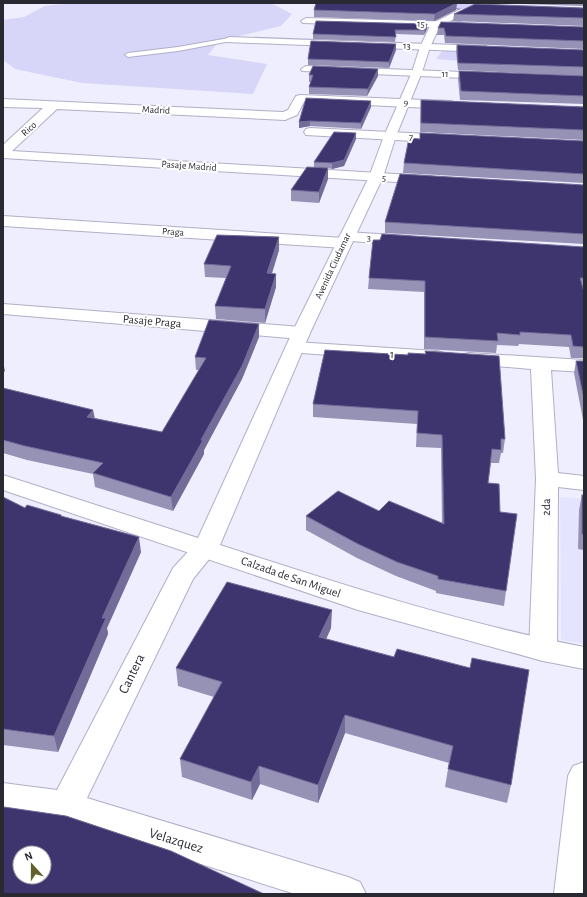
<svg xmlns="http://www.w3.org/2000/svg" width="587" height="897" font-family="'Alegreya Sans',sans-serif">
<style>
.built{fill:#e5e4fe}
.green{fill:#d8d6f8}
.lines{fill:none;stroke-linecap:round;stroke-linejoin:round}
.service-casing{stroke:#b0afc7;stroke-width:2}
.minor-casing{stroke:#b0afc7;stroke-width:2}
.tertiary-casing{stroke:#b0afc7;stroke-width:2}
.secondary-casing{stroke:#b0afc7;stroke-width:2}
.primary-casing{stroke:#8580b5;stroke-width:2}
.service{fill:#fff;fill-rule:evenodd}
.minor{fill:#fff;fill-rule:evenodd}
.tertiary{fill:#fff;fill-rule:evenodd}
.secondary{fill:#fff;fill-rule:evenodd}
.primary{fill:#d4cffd;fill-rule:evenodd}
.wall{fill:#9692b6}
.shaded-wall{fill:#736c99}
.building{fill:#3e356e;stroke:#736c99;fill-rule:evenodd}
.labels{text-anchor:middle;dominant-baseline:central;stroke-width:4;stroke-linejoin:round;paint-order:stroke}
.far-street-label{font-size:10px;fill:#292932;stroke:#fff}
.street-label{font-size:12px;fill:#292932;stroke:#fff}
.near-street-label{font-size:14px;fill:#292932;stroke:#fff}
</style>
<rect width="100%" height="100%" fill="#efeefe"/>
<path class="built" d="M560,497L584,499V644L561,640Z"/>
<g class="green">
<path d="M70,3H271L292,14L281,26L219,41L208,55L267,64L253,94L82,83L15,69L3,60V20L24,17L45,6Z"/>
<path d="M442,51L462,52V61L436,59Z"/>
</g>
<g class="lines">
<g class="service-casing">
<path id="service" d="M229,38L231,39V41L178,51L128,57L125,55L128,53L178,47Z"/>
</g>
<g class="minor-casing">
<g id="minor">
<path d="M306,18L461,22L466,25L461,28L303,23L301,21Z"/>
<path d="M229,37L486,46L491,49L486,52L226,42L224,40Z"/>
<path d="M306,66L489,73L494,76L489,79L302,71L301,69Z"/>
<path d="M300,95L451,101L455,103L457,105L455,107L451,109L304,102L297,115L285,120L57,109L12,151L429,176L434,177L436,180L434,183L429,184L3,158V145L43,108L3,107V99L283,112L288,110L296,96Z"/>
<path d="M310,128L449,135L454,136L455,139L454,142L449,143L306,135L304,132L306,129Z"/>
<path d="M347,232L409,236L415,238L417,241L415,244L409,246L341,240L339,237L341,234Z"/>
<path d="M3,304L301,327L308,329L310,333L308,337L301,339L3,314Z"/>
<path d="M295,342L437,351L444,353L447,357L444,361L437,363L288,352L285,348L288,344Z"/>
<path d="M469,353L584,360V372L551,370L558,473L584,476V490L558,487L557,650L553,658L543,661L533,658L529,650L536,479L531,369L462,363L459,359L462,355Z"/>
<path d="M206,539L215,542L218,548L193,579L87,798L348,877L360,882L366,894H295L66,821L3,811V783L57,790L173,568L197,542Z"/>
</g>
</g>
<g class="tertiary-casing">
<path id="tertiary" d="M3,216L344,238L350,240L352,243L350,246L344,248L3,226Z"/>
</g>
<g class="secondary-casing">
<g id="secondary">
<path d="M471,4L475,7L474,9L440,26L430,47L422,72L396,136L383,177L310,333L220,545C340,584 460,623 584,647V669L543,661L358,610L3,490V475L198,538L292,333L369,177L384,136L412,72L420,47L431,24Z"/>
<path d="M584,762V894H554L568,776L573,766Z"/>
</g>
</g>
<g class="primary-casing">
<path id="primary" d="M436,3H482L471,10L440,6Z"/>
</g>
<use href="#service" class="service"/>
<use href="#minor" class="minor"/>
<use href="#tertiary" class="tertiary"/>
<use href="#secondary" class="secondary"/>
<use href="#primary" class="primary"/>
</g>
<g class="wall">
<path d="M315,3H457L456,10L434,21L314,17V10L316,3Z"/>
<path d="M490,3H584V6Z"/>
<path d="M584,8V26L453,21L454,14Z"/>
<path d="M427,24V29L424,35L396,34L395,42L313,39V34Z"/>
<path d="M584,27V49L445,43L444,35H437L438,28Z"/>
<path d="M457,45L584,50V76L458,70L456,52Z"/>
<path d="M396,50L389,68L308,65V59Z"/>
<path d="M378,69V76L367,96L309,94V87L311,82H309V75Z"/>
<path d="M459,71L584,76V104L460,100L458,79Z"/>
<path d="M421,100L584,107V140L420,132Z"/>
<path d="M371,101V107L361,129L310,126L299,128V122Z"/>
<path d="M420,133L584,141V183L403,173L404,163L420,139Z"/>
<path d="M356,139L344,166L332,169L328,168V179L319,203L291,201V190L314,167V162Z"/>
<path d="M584,185V244L385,233V222Z"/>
<path d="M584,247V289H583L584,292V358H571L569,347L519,344L518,346L497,345L496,353L424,349V292L368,289L369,278Z"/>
<path d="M279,250L272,273L276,287L265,323L216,319L215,306L226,278L205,277L204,264Z"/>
<path d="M259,324V337L242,379L204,450V454L173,511L95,487L93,474L27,460L3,453V388L93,410L95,418L162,432L199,370H196L195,357Z"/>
<path d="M325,350L505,439L503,453H501L499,463H491L488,483L500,512L506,591L504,606L436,593V591L396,576L357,558L306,530V516L379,511L442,523L441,448L416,447L417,424L313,417V404Z"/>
<path d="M576,361H584V425L574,373Z"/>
<path d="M582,495H584V550L578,549L579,510Z"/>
<path d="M3,497L25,508L62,516L141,552L107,628L108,634L58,752L3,745Z"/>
<path d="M331,628L326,639L511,785L507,803L445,787L449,763L345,733L318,803L260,784L252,800L182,777L180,759L214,697L178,686L176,668Z"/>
</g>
<g class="shaded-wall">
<path d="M457,3L456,10L434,21L435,14Z"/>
<path d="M427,24V29L424,35L425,30Z"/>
<path d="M396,44V50L389,68V62Z"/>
<path d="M378,69V76L367,96L368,89Z"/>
<path d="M371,101V107L361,129V123Z"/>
<path d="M310,121V126L299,128V122Z"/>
<path d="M356,133V139L344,166L332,169V163Z"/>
<path d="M328,168V179L319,203V192Z"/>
<path d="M279,237V250L268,286L267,273Z"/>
<path d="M276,274V287L265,323V309Z"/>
<path d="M259,324V337L242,379L204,450V454L173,511L171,497L201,440Z"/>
<path d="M3,362L5,371L3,373Z"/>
<path d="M93,410L95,423L87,417Z"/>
<path d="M139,537L141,552L107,628L108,634L58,752L54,736L102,618Z"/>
<path d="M332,610L331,628L319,655V637Z"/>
<path d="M345,715V733L318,803V785Z"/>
<path d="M259,766L260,784L252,800L251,782Z"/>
</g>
<g class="building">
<path d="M316,3H457L435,14L314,10Z"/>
<path d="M475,4L584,8V18L454,14Z"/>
<path d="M316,21L427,24L425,30H395L396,37L313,34Z"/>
<path d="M441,22L584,27V41L446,36L444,28H438Z"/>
<path d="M311,41L396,44L389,62L308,59Z"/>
<path d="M457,45L584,50V67L458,63Z"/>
<path d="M313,66L378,69L368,89L309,87L313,75H309Z"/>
<path d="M459,71L584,76V96L461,91Z"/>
<path d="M306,98L371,101L361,123L310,121L299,122Z"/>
<path d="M421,100L584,107V130L421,123Z"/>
<path d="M334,132L356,133L344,160L332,163L314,162Z"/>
<path d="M420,133L584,141V174L404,163L409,138L420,139Z"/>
<path d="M307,167L328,168L319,192L291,190Z"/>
<path d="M400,174L584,185V234L385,222Z"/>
<path d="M382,234L584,247V278H580L584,292V347L573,346L571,335L520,332V335L497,333L498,341L425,337V281L369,278L373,240H380Z"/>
<path d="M217,235L279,237L267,273L276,274L265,309L215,306L231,266L204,264Z"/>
<path d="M209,320L259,324L242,366L201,440H203L171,497L93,473L103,463L25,446L3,440V388L93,410L87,417L162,432L206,358L195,357Z"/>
<path d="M325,350L408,355V353L426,354L425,351L499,356L505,439H501V450L492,449L488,483L499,484L500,512L517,514L506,591L438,579V576L397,562L358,544L306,516L338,491L379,511L389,501L444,524L442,435L417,433L418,411L313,404Z"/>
<path d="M576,361H584V399Z"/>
<rect x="582" y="495" width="2" height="39"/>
<path d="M3,497L25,508L27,505L61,515V516L139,537L102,618H106L54,736L3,729Z"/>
<path d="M227,582L332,610L319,637L394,657L397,649L470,668L472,658L529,670L511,785L448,769L453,746L345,715L318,785L259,766L251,782L180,759L222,682L176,668Z"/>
<path d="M4,807L66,816L171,851L264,894H3V809ZM20,853H44V877H20Z"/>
</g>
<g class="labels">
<g class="far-street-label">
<text transform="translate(421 24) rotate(2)">15</text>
<text transform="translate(407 46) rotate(2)">13</text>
<text transform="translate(445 74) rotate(2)">11</text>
<text transform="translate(406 103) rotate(3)">9</text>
<text transform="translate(156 110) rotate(3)">Madrid</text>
<text transform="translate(29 129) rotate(-42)">Rico</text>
<text transform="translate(411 137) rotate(3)">7</text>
<text transform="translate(189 166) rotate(4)">Pasaje Madrid</text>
<text transform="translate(384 178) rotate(3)">5</text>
<text transform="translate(173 232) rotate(4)">Praga</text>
<text transform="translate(369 238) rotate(3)">3</text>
<text transform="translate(333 266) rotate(-65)">Avenida Ciudamar</text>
</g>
<g class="street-label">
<text transform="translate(152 321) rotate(5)">Pasaje Praga</text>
<text transform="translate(392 354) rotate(3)">1</text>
<text transform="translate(546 507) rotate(-89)">2da</text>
<text transform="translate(291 577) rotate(19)">Calzada de San Miguel</text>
</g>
<g class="near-street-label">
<text transform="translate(132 674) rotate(-64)">Cantera</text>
<text transform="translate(176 841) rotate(17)">Velazquez</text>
</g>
</g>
<rect width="587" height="897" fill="none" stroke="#292932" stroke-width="8"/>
<g transform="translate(32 865) rotate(339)"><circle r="19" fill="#ffffff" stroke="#a9a9ad"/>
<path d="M0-3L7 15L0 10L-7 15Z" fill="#62612e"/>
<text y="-6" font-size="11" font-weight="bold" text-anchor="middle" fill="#292932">N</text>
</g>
</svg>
